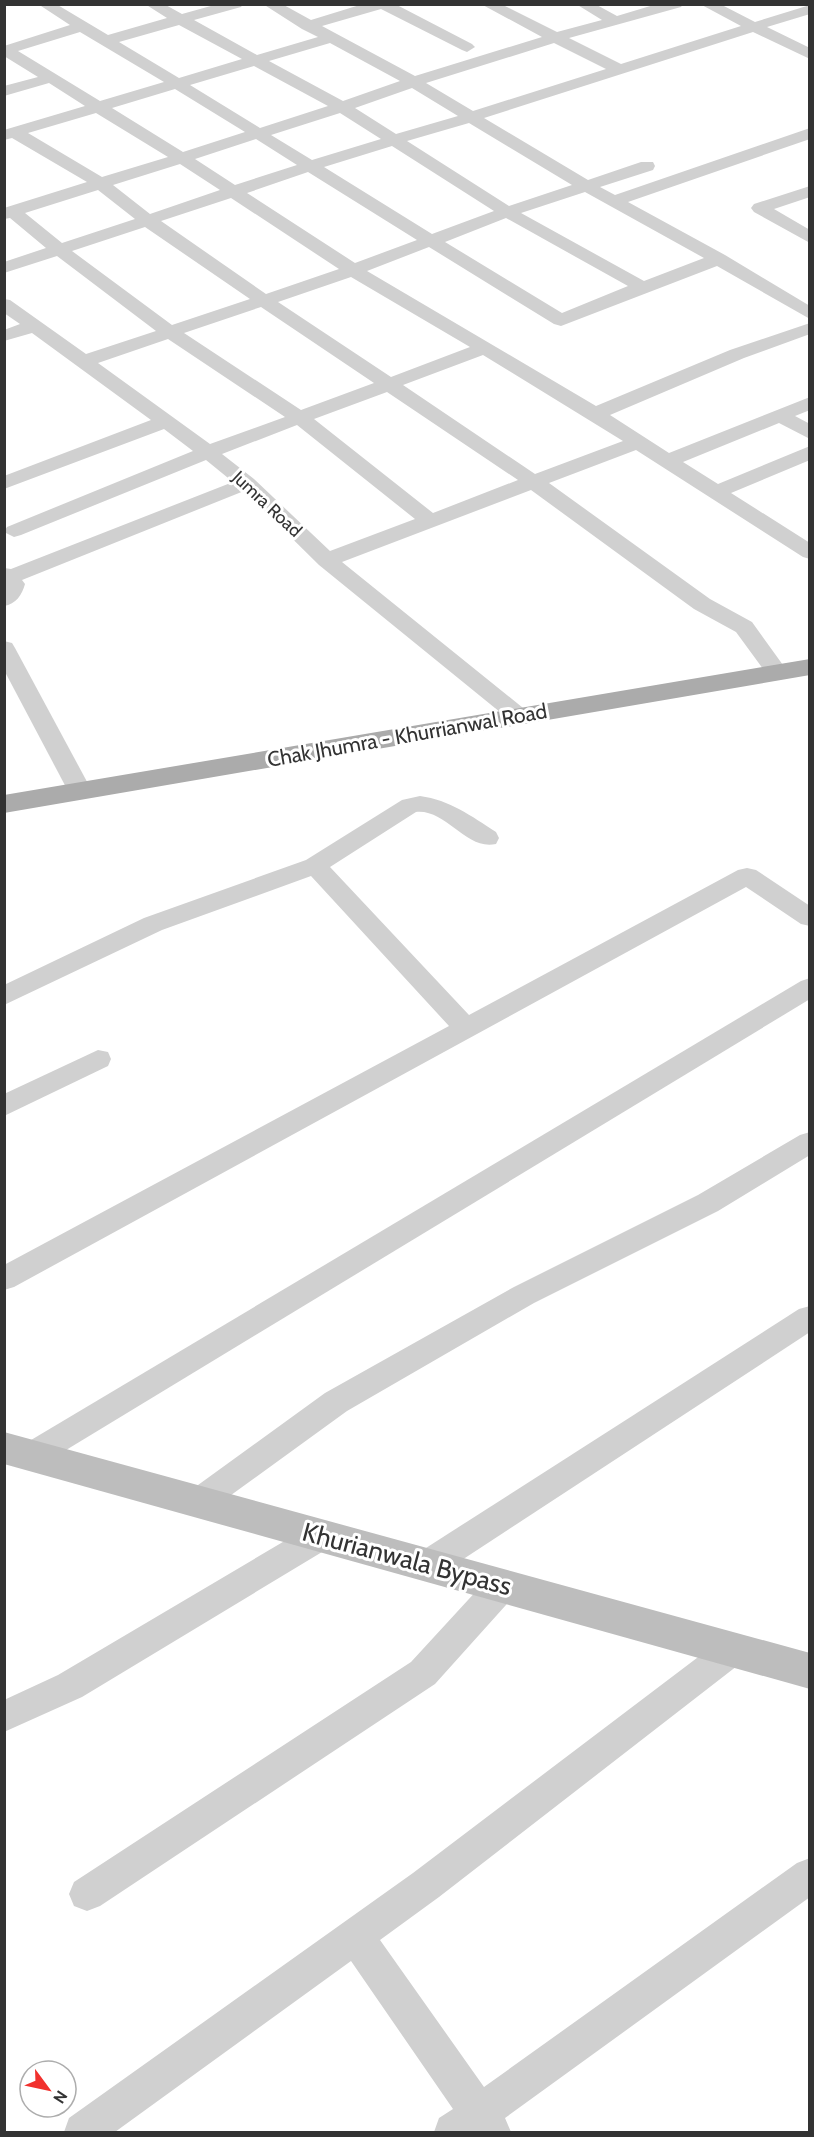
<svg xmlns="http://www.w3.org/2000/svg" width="814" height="2137" font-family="Cabin,sans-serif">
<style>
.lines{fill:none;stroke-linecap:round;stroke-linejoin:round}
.minor{fill:#d0d0d0;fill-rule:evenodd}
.secondary{fill:#bdbdbd;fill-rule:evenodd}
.primary{fill:#ababab;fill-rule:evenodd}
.labels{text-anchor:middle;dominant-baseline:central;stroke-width:6;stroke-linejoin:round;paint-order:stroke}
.far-street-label{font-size:18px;fill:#333;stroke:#fff}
.street-label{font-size:21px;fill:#333;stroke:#fff}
.near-street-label{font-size:26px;fill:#333;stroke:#fff}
</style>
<rect width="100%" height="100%" fill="#fff"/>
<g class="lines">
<g class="minor">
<path d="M38,4H56L108,35L167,18L145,4H164L182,14L218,4H243L241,7L194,20L257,55L318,37L302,29L263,4H282L311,20L363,4H395L472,44L475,47L467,52L462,50L381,9L322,26L415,76L542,37L481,4H501L557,32L602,20L576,4H595L617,16L657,4H683L681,7L569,38L621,64L741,26L700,4H720L755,22L810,5V14L767,27L810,48V59L753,32L484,118L588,180L641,162H653L655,166L653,170L600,187L615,195L810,128V139L628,202L725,255L810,306V319L717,266L561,326L554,324L429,247L367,271L596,406L730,350L810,323V334L744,358L610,415L669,453L810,397V410L795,416L810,424V439L779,423L683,462L718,484L810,446V460L731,493L810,543V559L803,557L636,450L549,483L710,599L752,622L788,672L785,677L777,679L769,677L736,632L694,609L531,490L342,562L528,712L532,717L528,722L520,724L512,722L319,565L244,491L22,580L25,584C22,595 16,604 4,606V568L11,569L233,482L206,460L21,535L14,537L4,532L7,527L193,451L164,429L4,489V476L151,420L32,333L4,341V330L20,324L4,313V299L10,300L86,354L156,331L57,256L4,273V262L46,248L10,218L4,219V208L87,182L12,138L4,140V130L85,106L49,83L4,96V86L38,77L4,56V46L70,25ZM179,25L242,59L179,78L119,42ZM80,32L164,82L100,101L18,51ZM330,43L400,81L343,101L269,61ZM554,43L606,69L473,111L426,83ZM254,66L328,106L260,128L190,85ZM412,88L458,116L396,134L355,108ZM175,89L245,132L183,152L112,108ZM96,113L168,157L102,177L28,133ZM340,113L381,139L312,160L271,135ZM469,123L572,185L509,206L407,141ZM256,139L297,165L235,185L195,159ZM392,146L494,211L432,234L324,167ZM180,164L220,190L150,214L113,185ZM308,172L417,240L355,263L247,193ZM98,190L135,219L62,243L25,213ZM585,192L704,258L644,281L521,213ZM231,198L339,269L266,294L161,221ZM506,218L628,286L562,313L445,242ZM145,227L250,299L172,325L72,251ZM351,277L470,347L391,377L278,302ZM261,307L374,383L301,410L184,333ZM168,339L285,417L210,444L98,363ZM483,355L623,441L535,474L403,385ZM387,392L518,480L433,513L314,419ZM297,425L415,519L330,551L254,479L222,454Z"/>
<path d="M810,186V197L774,209L810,230V243L754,212L751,208L754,204Z"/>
<path d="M4,641L12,643L15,648L92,791L88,796L80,798L72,796L68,791L4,670Z"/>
<path d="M420,796C450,800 471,816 496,832L499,838L496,844C466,851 447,809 416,812L330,867L469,1015L738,870L747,868L756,870L810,906V926L801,924L746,887L14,1287L4,1290V1265L449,1026L311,876L162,930L4,1005V985L144,918L306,860L402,800Z"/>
<path d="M810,978V999L43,1464L32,1468L21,1464L16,1455L21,1446L801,981Z"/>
<path d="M98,1050L108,1052L111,1059L108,1066L4,1116V1094Z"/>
<path d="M810,1132V1155L718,1211L534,1303L347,1411L209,1511L198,1515L187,1511L182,1502L187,1493L325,1393L514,1287L698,1195L800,1135Z"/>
<path d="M810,1306V1332L439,1575L427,1579L415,1575L411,1565L415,1555L799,1309Z"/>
<path d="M321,1522L332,1526L337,1536L332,1546L82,1697L4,1732V1700L58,1675L310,1526Z"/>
<path d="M503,1571L515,1575L519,1585L515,1595L435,1684L100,1906L87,1911L74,1906L69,1894L74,1882L411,1662L491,1575Z"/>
<path d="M734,1634L746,1639L751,1649L746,1659L439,1897L380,1940L484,2087L797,1863L810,1858V1897L505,2118L511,2132H434L439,2118L453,2109L351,1961L115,2132H64L69,2118L413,1873L722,1639Z"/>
</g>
<path class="secondary" d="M4,1432L810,1653V1689L4,1464Z"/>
<path class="primary" d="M810,659V675L4,813V795Z"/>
</g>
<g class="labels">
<g class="far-street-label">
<text transform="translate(267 504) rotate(43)">Jumra Road</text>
</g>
<g class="street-label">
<text transform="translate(407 735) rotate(-10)">Chak Jhumra - Khurrianwal Road</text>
</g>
<g class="near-street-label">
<text transform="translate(407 1559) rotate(15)">Khurianwala Bypass</text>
</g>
</g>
<rect width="814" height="2137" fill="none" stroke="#333333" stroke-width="12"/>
<g transform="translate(48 2089) rotate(123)"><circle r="28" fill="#ffffff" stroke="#adadad" stroke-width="1.5"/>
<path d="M0-4.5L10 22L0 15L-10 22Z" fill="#f1312d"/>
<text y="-9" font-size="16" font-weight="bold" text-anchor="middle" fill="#333333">N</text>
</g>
</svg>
